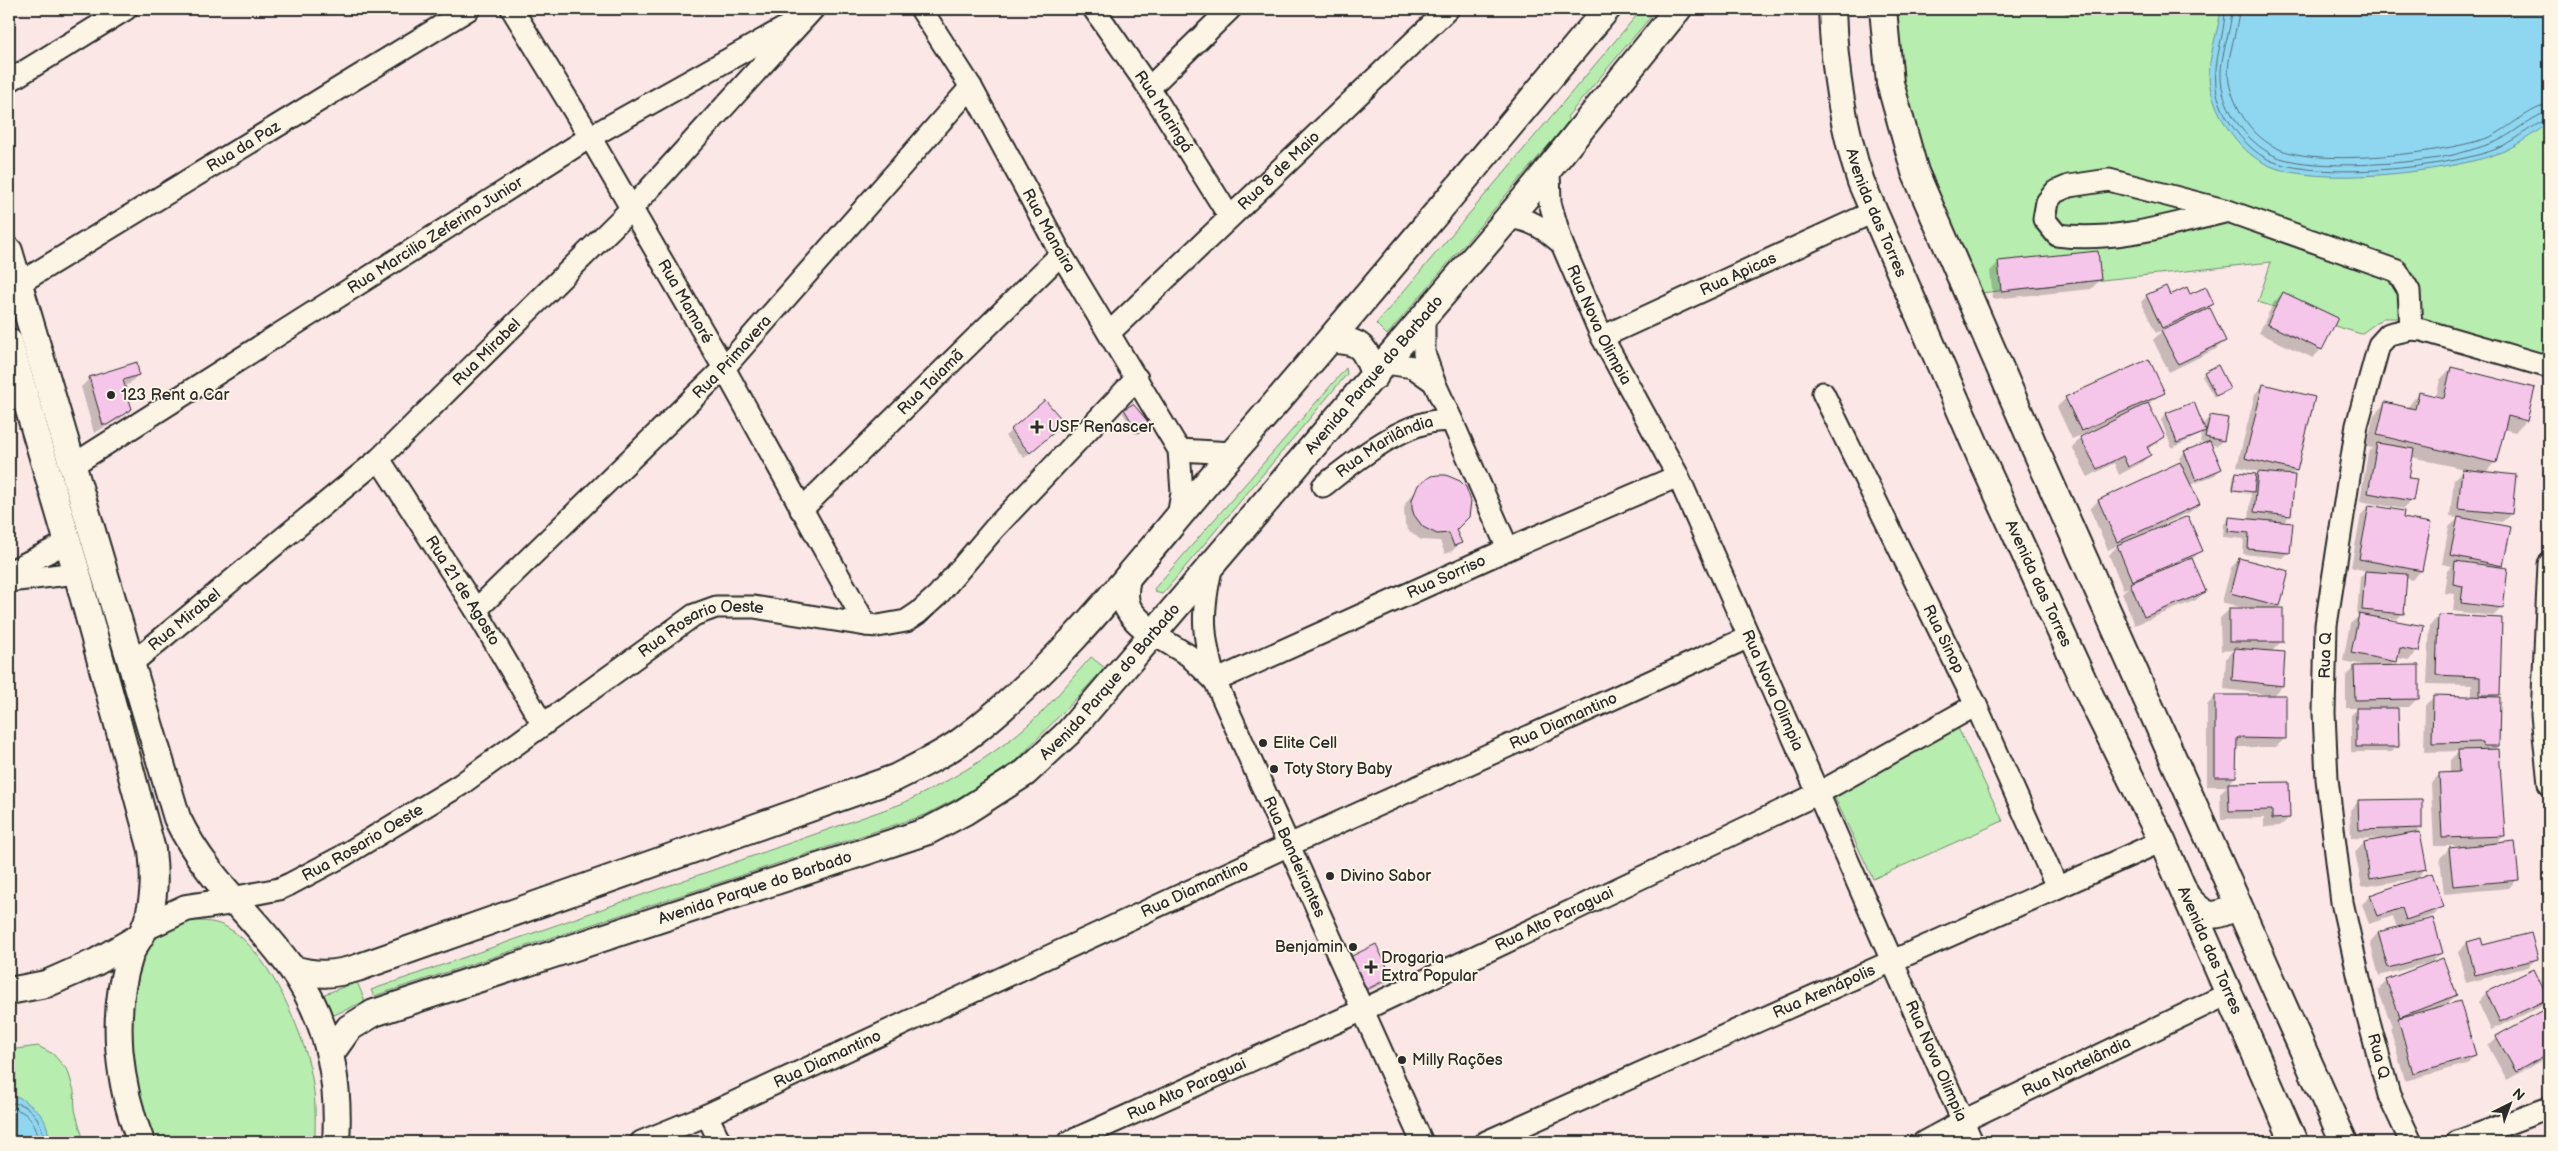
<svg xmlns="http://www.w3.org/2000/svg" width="2558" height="1151" font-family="'Balsamiq Sans',sans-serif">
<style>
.green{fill:#b7edaf;stroke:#718c6d}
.water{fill:#8fd6f0;stroke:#6792a1}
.shadow{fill:#0003}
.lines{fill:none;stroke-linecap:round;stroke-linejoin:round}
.shore{stroke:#536f7a;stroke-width:1}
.building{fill:#f5c6ea;stroke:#2b2b2b}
.minor-casing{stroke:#2b2b2b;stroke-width:25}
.major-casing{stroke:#2b2b2b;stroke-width:30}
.minor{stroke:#fcf5e5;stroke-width:21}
.major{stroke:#fcf5e5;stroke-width:26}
.poi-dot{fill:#2b2b2b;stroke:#fcf5e5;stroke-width:2}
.labels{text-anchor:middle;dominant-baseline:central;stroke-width:4;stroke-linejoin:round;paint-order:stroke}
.street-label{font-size:16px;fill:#2b2b2b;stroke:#fcf5e5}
.poi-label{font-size:16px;fill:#2b2b2b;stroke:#fcf5e5;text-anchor:start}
</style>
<rect width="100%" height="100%" fill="#fae7e6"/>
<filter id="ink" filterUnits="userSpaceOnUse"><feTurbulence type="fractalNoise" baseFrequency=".02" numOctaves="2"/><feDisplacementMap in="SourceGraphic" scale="10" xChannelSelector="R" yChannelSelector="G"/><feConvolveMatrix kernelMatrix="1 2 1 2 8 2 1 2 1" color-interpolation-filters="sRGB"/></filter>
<g filter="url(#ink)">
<g class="green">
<path d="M1642,9H1657L1567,117L1569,121L1387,335L1376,324Z"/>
<path d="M1889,9H2549V355L2406,318H2383L2361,334L2258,302L2271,262L1980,293L1919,153L1898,87Z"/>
<path d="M1346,368L1347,374L1165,591L1162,594L1155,592L1154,589Z"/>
<path d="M1091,657L1105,668L1017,760L971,791L925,815L374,996L371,990L901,804C952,780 1001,752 1042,712C1059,694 1075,675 1091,657Z"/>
<path d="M1956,724L2003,821L1873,879L1833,794Z"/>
<path d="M191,921C204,921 217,921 228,928C269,950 308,1040 313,1085C316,1104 315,1123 315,1142H155C133,1095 130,1053 133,1001C133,992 131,980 135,971C145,945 163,926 191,921Z"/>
<path d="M357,982L365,1001L332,1016L322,995Z"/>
<path d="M38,1046L53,1054L68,1071L74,1091L75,1110L84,1142H9V1050Z"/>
</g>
<g class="water">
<path d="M2221,9H2549V123C2532,135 2514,148 2494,155C2443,172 2319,187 2270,166C2240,153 2220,122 2211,91C2204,65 2218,35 2221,9Z"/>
<path d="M19,1097C40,1112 46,1115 50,1142H9V1098Z"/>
</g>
<g class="shadow">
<path d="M2058,9H2079L2071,17Z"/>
<path d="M1999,262L2100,280L2091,289L1993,299L1990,271Z"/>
<path d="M2283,293L2321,349L2313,358L2259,333L2274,302Z"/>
<path d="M2147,296H2190L2213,304L2209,308L2225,341L2216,349L2169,372L2153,340L2164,329L2156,333L2141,302Z"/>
<path d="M2451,368L2526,420L2515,432L2503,429L2495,462L2485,473L2511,514L2502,522L2472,519L2502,565L2499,568L2502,608L2493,616L2453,611L2455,594L2444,593L2447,571L2452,566L2442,564L2449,527L2459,518L2450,517L2454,479L2464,469L2412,457L2408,479L2412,500L2403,509L2360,501L2368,453L2373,448L2366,447L2374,415L2385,403L2407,408L2419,393L2436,397L2440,380Z"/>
<path d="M2205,373L2229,389L2214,397L2202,376Z"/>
<path d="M138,375L129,384L123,386L130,409L121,418L94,433L81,387L90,378Z"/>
<path d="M2263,385L2296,470L2290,476V515L2283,523L2289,552L2283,558L2243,554L2244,539L2223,537L2224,524L2230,518L2249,520L2251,494L2231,492L2251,493V491L2232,488L2234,475L2236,473L2256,475L2259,472L2237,466L2255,394Z"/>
<path d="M2163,392L2147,405L2164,437L2147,450L2150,455L2141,463L2119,475L2114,463L2088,477L2072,447L2081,438L2094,432L2093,430L2072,439L2057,407L2066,398Z"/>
<path d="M2194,403L2203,428L2205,422L2210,416L2223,440L2217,446L2210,444L2220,469L2215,475L2190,485L2199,504L2190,512L2164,524L2201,551L2192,559L2205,592L2196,600L2135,625L2122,593L2128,587L2123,589L2109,555L2118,545L2108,550L2090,509L2098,501L2181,463L2179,458L2185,452L2207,444L2200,442L2202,434L2172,448L2161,420L2166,414Z"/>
<path d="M1125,410L1147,427L1135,434L1123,413Z"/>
<path d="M1057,429L1024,458L1005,436L1011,431Z"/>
<path d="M1425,481L1470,509L1464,522L1455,531L1460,543L1452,551L1445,554L1440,541L1421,540L1409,531L1405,524L1404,509L1406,502Z"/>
<path d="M2369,506L2402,519L2421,571L2412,580L2405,578L2403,613L2397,619L2379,617L2418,651L2409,660L2397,658L2390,667L2418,698L2409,707H2397V746L2392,752H2351V715L2358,708H2346V676L2355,668L2369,666L2343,661L2350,624L2359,616L2357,615L2360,577L2366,571L2351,567L2361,515Z"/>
<path d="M2239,559L2288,572L2279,606L2276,609L2282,641L2271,652L2284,653L2282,686L2273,695L2224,689L2226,658L2233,650L2221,651L2220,618L2229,610L2247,609L2222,602L2231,568Z"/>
<path d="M2438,617L2498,695L2495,698L2498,746L2494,750L2504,836L2495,844L2517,879L2509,888L2444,894L2440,858L2449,849L2459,848V846H2434L2431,783L2440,774H2450V760L2459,751L2424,752L2425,705L2434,697L2472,698V685L2427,684L2430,625Z"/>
<path d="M2216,696L2285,738L2276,747H2235V777L2228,785L2288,783L2289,818L2280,826L2264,827V818L2221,819L2220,793L2227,786H2207V705Z"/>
<path d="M2359,801L2421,828L2415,834L2425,869L2417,878L2362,887L2355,852L2364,843L2391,839L2351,838L2350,810Z"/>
<path d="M2371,896L2443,906L2434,915L2417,921L2441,953L2431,962L2379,976L2370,942L2378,933L2397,928L2393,916L2369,924L2362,904Z"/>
<path d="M2480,940L2482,946L2537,958L2528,967L2466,983L2458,952L2467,943Z"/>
<path d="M1345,964L1391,977L1385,983L1360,995Z"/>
<path d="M2533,971L2547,999L2538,1008L2491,1030L2478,1002L2486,993Z"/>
<path d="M2387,981L2456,995L2444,1007L2475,1055L2466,1064L2405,1081L2390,1028L2392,1026L2378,990Z"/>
<path d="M2542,1011L2549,1024V1056L2507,1080L2488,1046L2497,1037Z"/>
</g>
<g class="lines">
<g class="shore">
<path d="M2225,9C2225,36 2213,60 2216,87C2219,115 2247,152 2274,162C2324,180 2443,168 2494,150C2508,145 2540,120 2549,119"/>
<path d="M2232,9C2231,35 2217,61 2222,87C2227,115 2248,142 2273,155C2304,171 2395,164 2431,159C2450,157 2471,150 2490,144C2508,139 2535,113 2549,112"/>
<path d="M2239,9C2238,34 2223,62 2230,87C2237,112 2253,137 2277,148C2316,168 2448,153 2490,137C2508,129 2532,106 2549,105"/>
<path d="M9,1103C32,1102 42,1122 45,1142"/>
<path d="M9,1109C28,1108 37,1126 39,1142"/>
</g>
</g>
<g class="building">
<path d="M2098,251L2101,280L2001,291L1998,261Z"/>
<path d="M2166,286L2170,295L2187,287L2190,294L2206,287L2214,304L2162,328L2146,295Z"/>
<path d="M2283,292L2338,318L2322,350L2267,324Z"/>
<path d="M2210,308L2226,341L2178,364L2161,331Z"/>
<path d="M2149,359L2165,393L2081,431L2065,397Z"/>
<path d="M137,362L139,375L123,380L132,409L107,425H103L89,377Z"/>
<path d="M2218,365L2230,389L2216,396L2204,372Z"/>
<path d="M2451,367L2535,388L2527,421L2508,416L2496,463L2377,435L2385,402L2415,409L2419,392L2444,398Z"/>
<path d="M2263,384L2315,397L2297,471L2245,458Z"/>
<path d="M1045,400L1065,423L1030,453L1010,430Z"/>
<path d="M2194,402L2206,432L2177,443L2166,413Z"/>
<path d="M2148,403L2165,437L2147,447L2151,455L2128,467L2123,456L2097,469L2080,437Z"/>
<path d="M1133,404L1151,425L1138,433L1124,409Z"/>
<path d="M2210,415L2228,418L2224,441L2205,437Z"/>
<path d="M2210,441L2222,469L2196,480L2184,451Z"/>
<path d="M2377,443L2414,449L2409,478L2417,479L2413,501L2368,493Z"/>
<path d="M2180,462L2200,504L2117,542L2098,500Z"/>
<path d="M2462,469L2516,475L2512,514L2458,509Z"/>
<path d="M2236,472L2256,474L2254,492L2233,490Z"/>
<path d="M2258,472L2295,475L2291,516L2254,512Z"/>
<path d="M1438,475H1446L1460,481L1466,487L1471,501L1469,517L1456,530L1462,543L1454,546L1449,533L1437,534L1423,527L1414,515L1412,508V500L1418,485L1431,476Z"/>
<path d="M2369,505L2404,511L2403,518L2431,523L2422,571L2359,559Z"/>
<path d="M2188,516L2203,551L2132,581L2117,545Z"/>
<path d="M2229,517L2293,523L2290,553L2248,549L2249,533L2228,531Z"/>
<path d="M2458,517L2511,527L2503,566L2450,555Z"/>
<path d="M2192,558L2206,592L2144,617L2130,583Z"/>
<path d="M2239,558L2289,571L2280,606L2230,593Z"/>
<path d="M2455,561L2508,568L2503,608L2461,603L2463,586L2453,584Z"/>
<path d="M2365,571L2407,574L2404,614L2362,610Z"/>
<rect x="2229" y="608" width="54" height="34"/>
<path d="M2359,614L2424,626L2419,652L2400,648L2397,662L2351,653Z"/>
<path d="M2438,615L2502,618L2500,695H2480V677L2436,675Z"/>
<path d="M2234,648L2285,652L2283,686L2232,680Z"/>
<path d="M2419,665V699L2355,700L2354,666Z"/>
<path d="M2215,695H2286V739L2237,738L2236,777H2215Z"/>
<path d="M2433,695L2500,697L2499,746H2483V742L2432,743Z"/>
<path d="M2356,708H2398L2399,747H2356Z"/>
<path d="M2499,749L2505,836L2442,838L2439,773L2459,772L2458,750Z"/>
<path d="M2289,782L2290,818L2272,819V810L2229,811L2228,783Z"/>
<path d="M2422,799V828L2359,830L2358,800Z"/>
<path d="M2420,832L2427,869L2370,879L2364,842Z"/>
<path d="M2515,841L2519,880L2453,886L2449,848Z"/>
<path d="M2432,873L2444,907L2406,920L2402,908L2378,916L2370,895Z"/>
<path d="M2433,918L2443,953L2388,968L2378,932Z"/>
<path d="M2531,933L2538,959L2475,975L2467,942L2481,938L2483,945Z"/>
<path d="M1376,944L1392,977L1365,990L1350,957Z"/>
<path d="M2443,958L2457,995L2400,1017L2386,980Z"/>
<path d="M2534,969L2548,999L2500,1022L2486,992Z"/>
<path d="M2460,1001L2476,1055L2413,1073L2398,1018Z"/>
<path d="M2543,1010L2549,1021V1053L2516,1072L2496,1036Z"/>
</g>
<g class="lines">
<g class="minor-casing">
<g id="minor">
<path id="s1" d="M512,9L590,137L724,368L866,625"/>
<path id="s2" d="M921,9L971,87L1061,254L1179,450L1182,493L1178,517"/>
<path id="s3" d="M1094,9L1149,88L1229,216"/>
<path d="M9,81L126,9"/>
<path d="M1149,88L1230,9"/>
<path d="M2228,211C2173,224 2114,243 2057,235L2044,219L2047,202L2055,192L2069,186L2109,180L2228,211L2397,271L2409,291L2411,329"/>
<path d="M1509,218C1531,219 1545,229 1562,244L1550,203L1549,169"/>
<path id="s4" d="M1562,244L1602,337L1678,476L1972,1142"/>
<path id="s5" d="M18,284L469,9"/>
<path d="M1424,317V353L1434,382L1452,421"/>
<path id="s6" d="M1109,333L1448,9"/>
<path id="s7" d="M1602,337L1873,212"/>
<path d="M1386,363L1413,367L1434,382"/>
<path id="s8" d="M1823,393L1976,705L2057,887"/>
<path d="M1179,450L1233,453"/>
<path id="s9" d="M379,459L476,610L543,725"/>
<path id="s10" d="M73,465L590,137L788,26"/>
<path id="s11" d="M1323,486C1355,461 1410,415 1452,421L1508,549"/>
<path id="s12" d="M801,510L1061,254"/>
<path d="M2549,564L2542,715L2549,784"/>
<path d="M9,572L68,542"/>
<path d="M9,581L77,573"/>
<path id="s13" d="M476,610L724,368L971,87"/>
<path d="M1153,634L1188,655L1215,681C1202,634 1201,612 1212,565"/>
<path id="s14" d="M132,663L379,459L632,208L813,9"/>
<path id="s15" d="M233,901L237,897L279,889L290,884L341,857L460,785L694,615L716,607H754L866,625L878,626L906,621L918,613L938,595L994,529L1137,378"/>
<path d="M707,1115L720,1142"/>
<path id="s16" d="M641,1142L707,1115L1289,845L1749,637"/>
<path id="s17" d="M1069,1142L1363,1010L1817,794L1976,705"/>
<path id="s18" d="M1422,1142L1215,681L1508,549L1678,476"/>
<path id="s19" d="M1486,1142L2162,841"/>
<path id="s20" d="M1924,1142L1963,1121L2230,993"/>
<path id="s21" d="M2411,1142L2389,1095L2367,1014L2342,902L2327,779L2324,713L2326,625L2357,425L2379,345L2389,334L2411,329L2422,330L2549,367"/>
<path d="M2457,1142L2549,1108"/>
</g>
</g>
<g class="major-casing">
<g id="major">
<path id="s22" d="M1832,9C1834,69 1842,125 1861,182L1981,458L2093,702L2162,841L2294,1142"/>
<path d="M1883,9L1890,83L1915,172L2033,444L2344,1142"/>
<path d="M9,251L177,818C207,881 253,914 292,969C328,1020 340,1081 336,1142"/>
<path d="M1332,340C1362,340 1365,349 1375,376"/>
<path d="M9,342L77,573L152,850C155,876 155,900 146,925C142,936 134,944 130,955C110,1015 118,1085 141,1142"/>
<path d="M1127,578C1120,608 1131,615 1153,634"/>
<path d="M2187,897C2205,918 2214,920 2237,905"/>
<path d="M145,927L186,908L233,901"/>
<path d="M293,969C316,976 334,975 357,968L895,778C918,766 943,755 964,739C1060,667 1134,568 1211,478C1346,323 1476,166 1607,9"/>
<path d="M9,991L46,984L96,962L136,939"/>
<path id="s23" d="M331,1053L349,1028L374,1013L928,831L964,812L1025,773L1069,732L1526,197L1678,9"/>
</g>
</g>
<use href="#minor" class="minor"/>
<use href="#major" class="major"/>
</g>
</g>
<g class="poi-dot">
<circle cx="111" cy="395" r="5"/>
<path d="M1034.5 419.5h5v5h5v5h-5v5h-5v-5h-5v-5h5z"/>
<circle cx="1263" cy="743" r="5"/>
<circle cx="1274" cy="769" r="5"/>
<circle cx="1330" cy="876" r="5"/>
<circle cx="1353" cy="947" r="5"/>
<path d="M1368.5 959.5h5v5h5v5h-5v5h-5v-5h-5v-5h5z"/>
<circle cx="1402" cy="1060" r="5"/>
</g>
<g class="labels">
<g class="street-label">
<text stroke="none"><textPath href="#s3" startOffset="124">Rua Maringá</textPath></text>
<text stroke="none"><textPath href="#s5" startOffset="264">Rua da Paz</textPath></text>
<text stroke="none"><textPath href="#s6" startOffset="235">Rua 8 de Maio</textPath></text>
<text stroke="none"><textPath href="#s22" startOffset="210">Avenida das Torres</textPath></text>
<text stroke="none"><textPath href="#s2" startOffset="256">Rua Manaira</textPath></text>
<text stroke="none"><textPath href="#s10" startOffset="429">Rua Marcilio Zeferino Junior</textPath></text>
<text stroke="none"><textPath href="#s7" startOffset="150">Rua Apicas</textPath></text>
<text stroke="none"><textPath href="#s1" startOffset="340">Rua Mamoré</textPath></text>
<text stroke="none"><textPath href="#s4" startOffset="89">Rua Nova Olimpia</textPath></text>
<text stroke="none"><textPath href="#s14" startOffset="472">Rua Mirabel</textPath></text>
<text stroke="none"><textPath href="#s13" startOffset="360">Rua Primavera</textPath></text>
<text stroke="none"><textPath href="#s23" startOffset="1286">Avenida Parque do Barbado</textPath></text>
<text stroke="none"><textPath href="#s12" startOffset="182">Rua Taiamã</textPath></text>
<text stroke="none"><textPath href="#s11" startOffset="74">Rua Marilândia</textPath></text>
<text stroke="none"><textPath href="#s18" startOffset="759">Rua Sorriso</textPath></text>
<text stroke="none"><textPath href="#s22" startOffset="615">Avenida das Torres</textPath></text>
<text stroke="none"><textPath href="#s9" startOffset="156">Rua 21 de Agosto</textPath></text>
<text stroke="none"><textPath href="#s14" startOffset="68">Rua Mirabel</textPath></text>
<text stroke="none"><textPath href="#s15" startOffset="549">Rua Rosario Oeste</textPath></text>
<text stroke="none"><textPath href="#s8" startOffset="274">Rua Sinop</textPath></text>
<text stroke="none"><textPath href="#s21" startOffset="498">Rua Q</textPath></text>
<text stroke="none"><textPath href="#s23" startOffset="881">Avenida Parque do Barbado</textPath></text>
<text stroke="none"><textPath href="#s4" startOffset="494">Rua Nova Olimpia</textPath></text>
<text stroke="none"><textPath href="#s16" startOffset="1014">Rua Diamantino</textPath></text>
<text stroke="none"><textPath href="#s15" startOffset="144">Rua Rosario Oeste</textPath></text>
<text transform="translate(1294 857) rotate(66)">Rua Bandeirantes</text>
<text stroke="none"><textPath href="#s23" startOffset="461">Avenida Parque do Barbado</textPath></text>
<text stroke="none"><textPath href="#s16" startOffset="609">Rua Diamantino</textPath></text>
<text stroke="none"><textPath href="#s17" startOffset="534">Rua Alto Paraguai</textPath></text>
<text stroke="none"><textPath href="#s22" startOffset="1020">Avenida das Torres</textPath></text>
<text stroke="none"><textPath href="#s19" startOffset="370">Rua Arenápolis</textPath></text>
<text transform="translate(2378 1056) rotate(75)">Rua Q</text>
<text stroke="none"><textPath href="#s16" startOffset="204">Rua Diamantino</textPath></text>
<text stroke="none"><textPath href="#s4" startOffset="899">Rua Nova Olimpia</textPath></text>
<text stroke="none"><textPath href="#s20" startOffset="170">Rua Nortelândia</textPath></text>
<text stroke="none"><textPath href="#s17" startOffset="129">Rua Alto Paraguai</textPath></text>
</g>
<g class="poi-label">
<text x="121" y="395">123 Rent a Car</text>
<text x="1048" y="427">USF Renascer</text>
<text x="1273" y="743">Elite Cell</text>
<text x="1284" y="769">Toty Story Baby</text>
<text x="1340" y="876">Divino Sabor</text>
<text x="1343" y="947" text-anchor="end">Benjamin</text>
<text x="1381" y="958">Drogaria<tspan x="1381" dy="18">Extra Popular</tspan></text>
<text x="1412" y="1060">Milly Rações</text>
</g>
</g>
<rect width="2558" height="1151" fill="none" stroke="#fcf5e5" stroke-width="30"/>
<rect x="15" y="15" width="2528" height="1121" fill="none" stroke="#2b2b2b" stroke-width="2" filter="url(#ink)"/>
<g transform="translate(2510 1104) rotate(42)" stroke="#fcf5e5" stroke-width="4" paint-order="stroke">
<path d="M0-4L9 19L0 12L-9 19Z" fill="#2b2b2b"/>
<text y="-8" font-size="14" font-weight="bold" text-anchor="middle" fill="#2b2b2b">N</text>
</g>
</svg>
